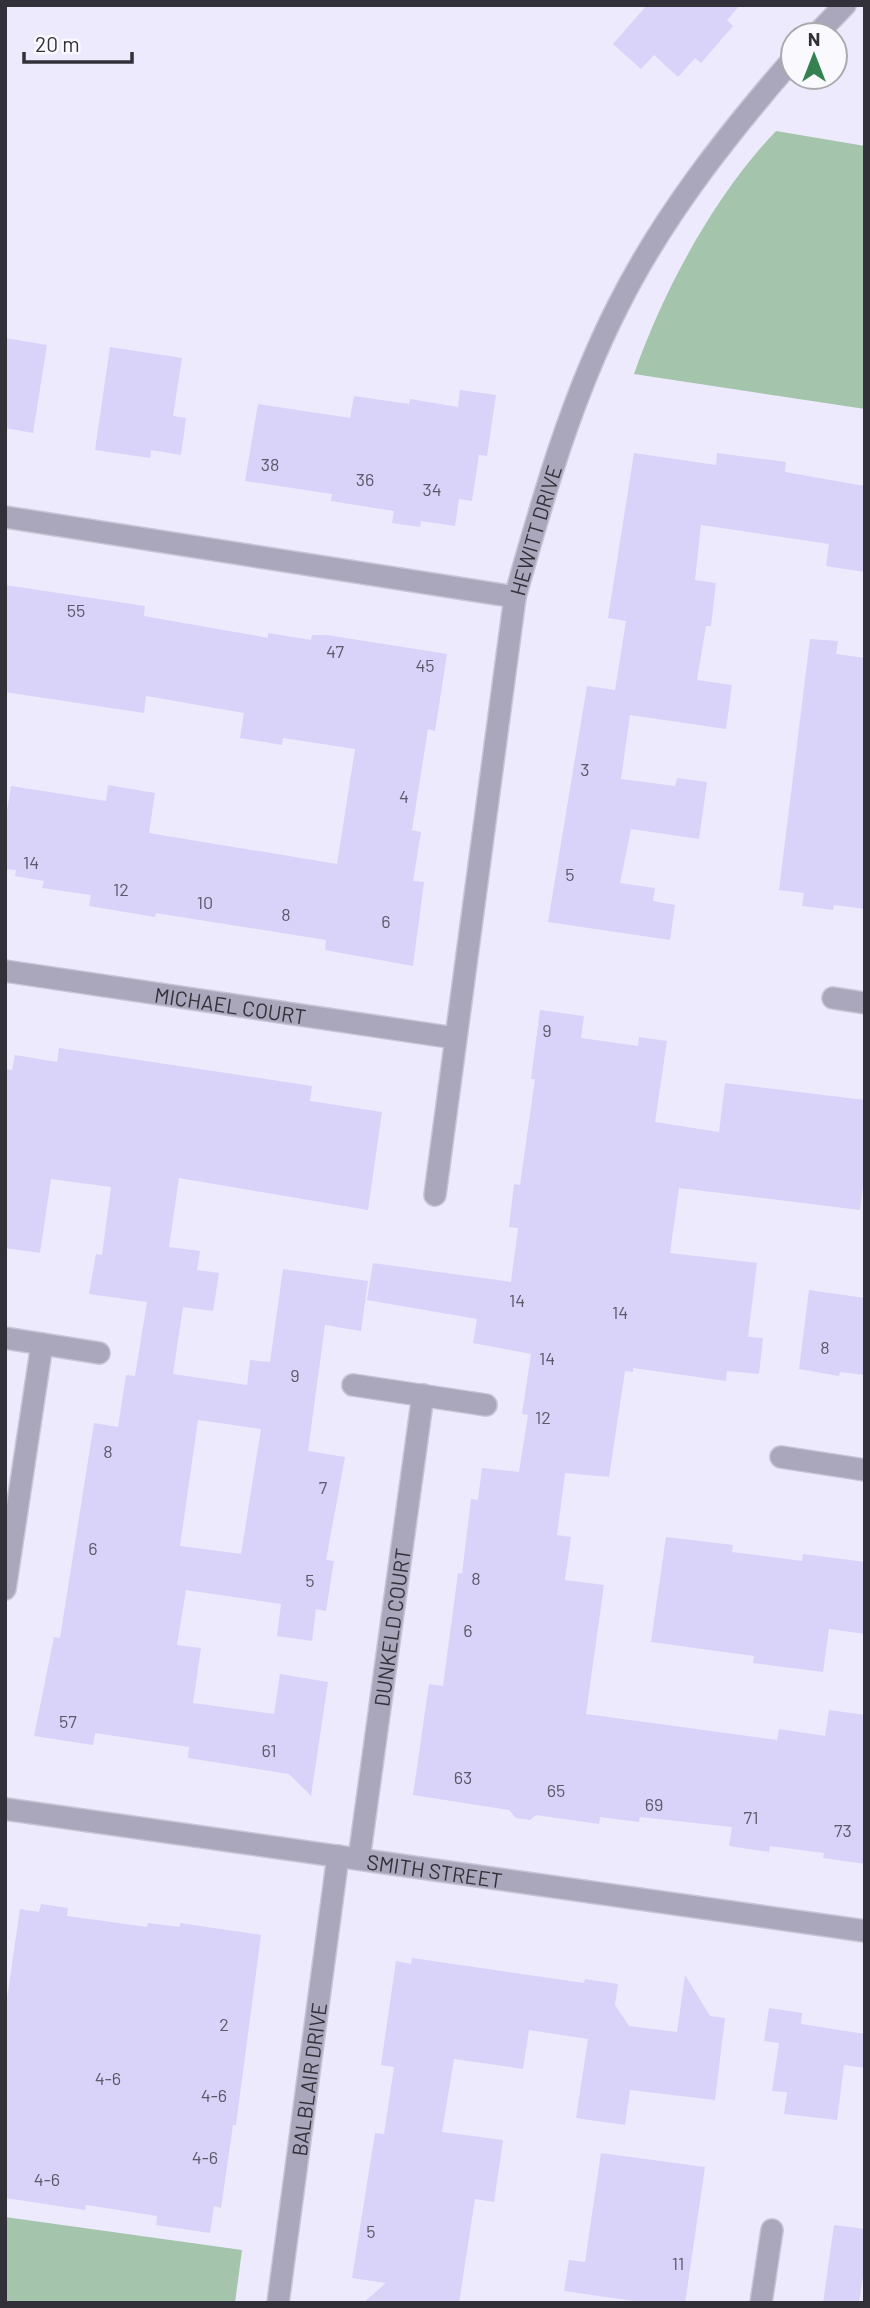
<svg xmlns="http://www.w3.org/2000/svg" width="870" height="2308" font-family="Barlow,sans-serif">
<style>
.green{fill:#a4c5ab}
.building{fill:#d9d2f9;fill-rule:evenodd}
.lines{fill:none;stroke-linecap:round;stroke-linejoin:round}
.minor-casing{stroke:#c8c5d7;stroke-width:24}
.minor{stroke:#aaa6bb;stroke-width:21}
.labels{text-anchor:middle;dominant-baseline:central;stroke-width:7;stroke-linejoin:round;paint-order:stroke}
.number-label{font-size:18px;fill:#5c5969}
.street-label{font-size:21px;fill:#323139;stroke:#fafafe}
</style>
<rect width="100%" height="100%" fill="#edeafe"/>
<g class="green">
<path d="M776,131L865,146V409L634,374C663,291 714,196 776,131Z"/>
<path d="M5,2217L242,2250L235,2303H5Z"/>
</g>
<g class="building">
<path d="M647,5H740L727,20L733,26L701,63L695,58L678,77L654,55L641,69L613,44Z"/>
<path d="M5,338L47,345L33,433L5,428Z"/>
<path d="M110,347L182,358L173,416L186,418L181,455L151,450L150,458L95,450Z"/>
<path d="M460,390L496,395L487,456L479,455L472,501L459,499L455,526L421,521L420,527L392,523L394,511L331,501L332,494L245,481L258,404L350,418L354,396L409,404L410,399L458,407Z"/>
<path d="M634,453L716,465L717,453L786,462L785,472L865,486V572L826,566L829,544L701,525L695,580L716,583L711,626H706L697,680L732,685L726,729L630,715L621,779L675,786L677,778L707,782L699,839L631,829L620,883L655,888L653,901L675,905L670,940L548,922L587,686L615,690L626,621L608,618Z"/>
<path d="M5,585L145,606L144,616L268,638V633L311,640L312,635H327L447,654L435,731L428,729L412,830L421,832L413,881L424,882L413,966L325,950L326,940L156,913L155,917L89,906L91,895L42,888L44,881L15,876L16,870L5,869V823L11,786L106,801L108,785L155,793L149,833L337,864L355,749L283,738L282,745L240,738L244,713L146,696L144,713L5,692Z"/>
<path d="M810,639L838,641L836,654L865,658V909L834,905L833,910L802,906L804,893L779,890Z"/>
<path d="M540,1010L584,1016L581,1038L638,1046L639,1037L667,1041L655,1122L719,1132L725,1083L865,1100V1170L860,1210L679,1188L670,1253L757,1263L748,1337L763,1338L759,1374L727,1371L726,1381L633,1368V1372L625,1371L609,1477L565,1473L557,1535L571,1537L565,1580L604,1585L586,1714L777,1740L779,1729L825,1736L829,1710L865,1715V1864L823,1858L824,1853L770,1846L769,1852L729,1846L732,1827L640,1817L639,1822L600,1817L599,1824L536,1815L530,1820L516,1818L509,1810L413,1795L429,1684L443,1686L458,1573L462,1574L471,1499L478,1500L482,1468L519,1472L528,1415L522,1414L531,1354L473,1343L477,1319L367,1300L373,1263L511,1282L518,1228L509,1227L514,1184L520,1185L535,1079H531Z"/>
<path d="M59,1048L312,1086L310,1101L382,1112L368,1210L179,1178L169,1247L200,1251L197,1270L219,1273L213,1311L183,1307L173,1374L247,1385L250,1360L270,1362L283,1269L368,1281L361,1331L325,1325L308,1451L345,1457L326,1560L334,1561L326,1611L316,1609L312,1641L277,1636L281,1604L186,1590L177,1645L201,1648L193,1703L274,1714L280,1674L328,1682L311,1796L289,1774L188,1758L189,1747L95,1733L93,1745L34,1736L54,1637L60,1638L94,1423L118,1427L126,1375L135,1376L147,1302L89,1294L96,1254L102,1255L111,1187L51,1179L40,1253L5,1248V1069L12,1070L15,1055L57,1062ZM198,1420L261,1429L241,1554L180,1546Z"/>
<path d="M809,1290L865,1298V1375L840,1372L839,1376L799,1369Z"/>
<path d="M666,1537L733,1545L732,1552L802,1561L803,1554L865,1562V1634L829,1629L823,1672L753,1663L754,1656L651,1642Z"/>
<path d="M41,1904L68,1908L67,1916L147,1927L148,1923L180,1927V1923L261,1935L236,2125H233L221,2208L214,2206L210,2233L156,2225L157,2216L86,2205L85,2210L5,2198V2012L20,1909L39,1912Z"/>
<path d="M412,1958L584,1983L585,1979L618,1984L615,2005L629,2026L677,2032L685,1975L710,2016L725,2018L715,2100L630,2090L625,2125L576,2118L588,2039L529,2030L523,2069L454,2059L442,2132L503,2140L494,2202L475,2199L459,2303H363L386,2283L352,2278L375,2133L384,2134L394,2067L381,2065L396,1961L411,1964Z"/>
<path d="M769,2008L802,2013L801,2024L865,2034V2068L844,2065L837,2120L784,2114L787,2092L772,2091L779,2043L764,2041Z"/>
<path d="M601,2153L705,2167L685,2303H648L564,2291L569,2260L585,2262Z"/>
<path d="M834,2225L865,2229V2263L859,2303H823Z"/>
</g>
<g class="lines">
<g class="minor-casing">
<g id="minor">
<path d="M816,35L845,5"/>
<path id="s1" d="M5,517L515,597C543,498 571,398 618,306C663,216 727,135 793,59"/>
<path id="s2" d="M5,971L455,1038"/>
<path d="M833,998L865,1003"/>
<path d="M435,1195L515,597"/>
<path d="M5,1338L99,1353"/>
<path d="M353,1385L486,1405"/>
<path d="M781,1457L865,1470"/>
<path d="M5,1589L42,1344"/>
<path id="s3" d="M5,1809L865,1931"/>
<path id="s4" d="M359,1859L423,1395"/>
<path id="s5" d="M278,2303L338,1856"/>
<path d="M761,2303L772,2230"/>
</g>
</g>
<use href="#minor" class="minor"/>
</g>
<g class="labels">
<g class="number-label">
<text x="270" y="464">38</text>
<text x="365" y="479">36</text>
<text x="432" y="489">34</text>
<text x="76" y="610">55</text>
<text x="335" y="651">47</text>
<text x="425" y="665">45</text>
<text x="585" y="769">3</text>
<text x="404" y="796">4</text>
<text x="31" y="862">14</text>
<text x="570" y="874">5</text>
<text x="121" y="889">12</text>
<text x="205" y="902">10</text>
<text x="286" y="914">8</text>
<text x="386" y="921">6</text>
<text x="547" y="1030">9</text>
<text x="517" y="1300">14</text>
<text x="620" y="1312">14</text>
<text x="825" y="1347">8</text>
<text x="547" y="1358">14</text>
<text x="295" y="1375">9</text>
<text x="543" y="1417">12</text>
<text x="108" y="1451">8</text>
<text x="323" y="1487">7</text>
<text x="93" y="1548">6</text>
<text x="476" y="1578">8</text>
<text x="310" y="1580">5</text>
<text x="468" y="1630">6</text>
<text x="68" y="1721">57</text>
<text x="269" y="1750">61</text>
<text x="463" y="1777">63</text>
<text x="556" y="1790">65</text>
<text x="654" y="1804">69</text>
<text x="751" y="1817">71</text>
<text x="843" y="1830">73</text>
<text x="224" y="2024">2</text>
<text x="108" y="2078">4-6</text>
<text x="214" y="2095">4-6</text>
<text x="205" y="2157">4-6</text>
<text x="47" y="2179">4-6</text>
<text x="371" y="2231">5</text>
<text x="678" y="2263">11</text>
</g>
<g class="street-label">
<text stroke="none"><textPath href="#s1" startOffset="586">HEWITT DRIVE</textPath></text>
<text stroke="none"><textPath href="#s2" startOffset="228">MICHAEL COURT</textPath></text>
<text stroke="none"><textPath href="#s4" startOffset="234">DUNKELD COURT</textPath></text>
<text stroke="none"><textPath href="#s3" startOffset="434">SMITH STREET</textPath></text>
<text stroke="none"><textPath href="#s5" startOffset="226">BALBLAIR DRIVE</textPath></text>
</g>
</g>
<rect width="870" height="2308" fill="none" stroke="#323139" stroke-width="14"/>
<g transform="translate(814 56)"><circle r="33" fill="#fafafe" stroke="#aaaaaf" stroke-width="2"/>
<path d="M0-5L12 26L0 18L-12 26Z" fill="#35814f"/>
<text y="-10" font-size="19" font-weight="bold" text-anchor="middle" fill="#323139">N</text>
</g>
<path d="M24 52v10h108v-10" fill="none" stroke="#323139" stroke-width="3.5"/>
<text x="35" y="52" font-size="21" fill="#323139" stroke="#fafafe" stroke-width="5" paint-order="stroke">20 m</text>
</svg>
